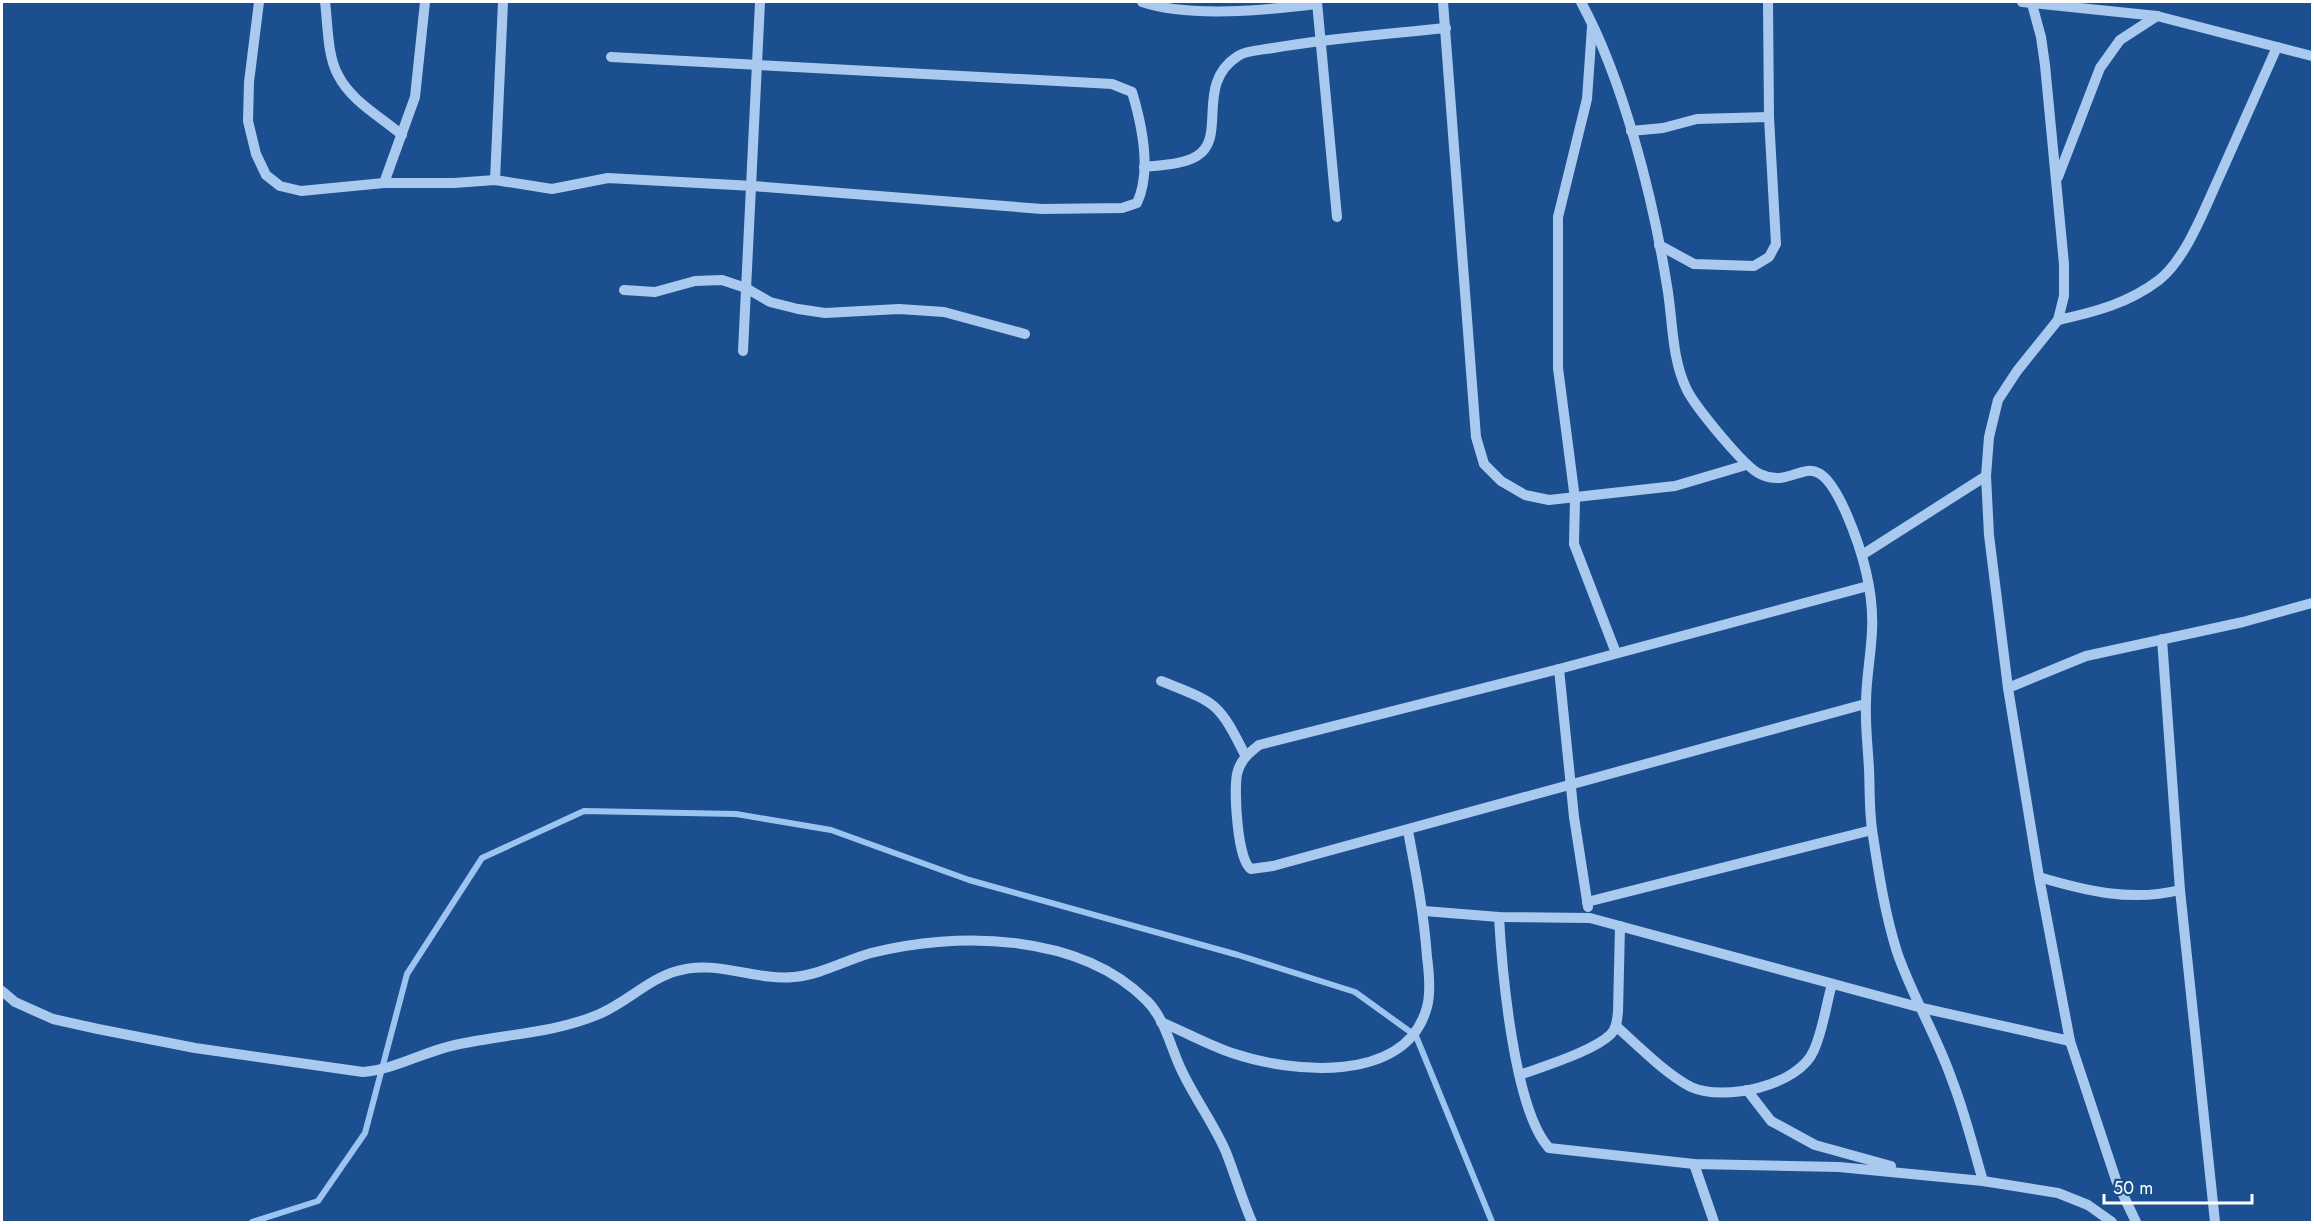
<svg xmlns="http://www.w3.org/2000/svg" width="2314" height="1224" font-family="Jost,sans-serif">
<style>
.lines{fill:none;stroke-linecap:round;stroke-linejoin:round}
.stream{stroke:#9cc4f0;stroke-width:6}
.minor{stroke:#a9c9ee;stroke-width:10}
</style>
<rect width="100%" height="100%" fill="#1b4f8f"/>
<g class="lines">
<path class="stream" d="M252,1222L318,1201L365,1133L407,974L482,858L584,811L736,814L831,830L969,880L1238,955L1355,992L1416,1036L1492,1222"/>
<g class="minor">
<path d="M259,2L249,82L248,121L256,154L266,175L280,186L301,191L384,183H454L495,180L552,189L608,178L753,186L1042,209L1122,208L1137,203C1152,171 1142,125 1132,92L1112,84L611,57"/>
<path d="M325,2C328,24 327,55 338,75C351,101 381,117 402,135"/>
<path d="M1142,2C1190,18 1267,10 1317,4"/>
<path d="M1317,2L1337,217"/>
<path d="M1443,2L1476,437L1484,464L1501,481L1525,495L1549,500L1675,486L1746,465"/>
<path d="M1581,2C1623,79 1653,198 1667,286C1673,319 1671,358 1687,390C1695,406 1744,467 1760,474C1800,493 1812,434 1847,515C1862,550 1874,592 1872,631C1871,655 1866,679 1866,703C1865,725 1868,748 1869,769C1870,791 1869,814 1873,836C1879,875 1885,914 1897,952C1912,996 1937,1036 1952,1080C1965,1113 1973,1147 1983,1181"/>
<path d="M2022,2L2157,16L2312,56"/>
<path d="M2032,4L2041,37L2045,65L2064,264V296L2058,320L2017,371L1998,400L1989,437L1986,476L1989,535L2008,688L2039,877L2070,1041L2116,1180L2136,1222"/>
<path d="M1592,27L1587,99L1558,217V368L1575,499L1574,544L1616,653"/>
<path d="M1631,131L1663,128L1697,119L1769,117"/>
<path d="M1144,167C1161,165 1182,165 1197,156C1228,137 1194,84 1238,56C1247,50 1263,50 1273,48C1330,38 1388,34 1446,28"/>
<path d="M2058,177L2100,68L2120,40L2157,16"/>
<path d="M495,180L503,2"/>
<path d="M384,183L415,97L425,2"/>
<path d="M1659,245L1694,264L1754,266L1769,257L1776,244L1769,117L1768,2"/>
<path d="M624,290L655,292L695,281L722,280L746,288L770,302L798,309L825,313L899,309L944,312L1025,334"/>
<path d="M2058,320C2095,312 2129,303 2159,280C2187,258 2206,205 2221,173C2240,131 2258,89 2277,47"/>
<path d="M743,351L760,2"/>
<path d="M1862,555L1986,476"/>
<path d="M2162,639L2180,890L2215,1222"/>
<path d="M1559,669L1574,817L1588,907"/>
<path d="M1161,681C1216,703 1218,701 1245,755"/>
<path d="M2008,688L2086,656L2243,622L2312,603"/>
<path d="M1865,704L1273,866L1251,869C1237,860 1234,791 1237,774C1240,760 1249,753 1259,745L1559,669L1868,586"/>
<path d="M2039,877C2086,891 2131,902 2180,890"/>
<path d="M1587,902L1872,830"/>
<path d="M1424,911L1499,917L1590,918L1922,1008L2070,1041"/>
<path d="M1499,917C1502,971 1514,1110 1549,1148L1694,1164L1839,1167L1983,1181L2058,1193L2088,1205L2112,1222"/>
<path d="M2,991L15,1002L53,1019L98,1029L195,1048L363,1072C396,1069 423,1052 455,1045C503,1034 551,1034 597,1015C625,1004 648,979 677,971C715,959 755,981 794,977C820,975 846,960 871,953C957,931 1079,933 1146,1000C1164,1017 1170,1045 1180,1067C1193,1096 1213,1122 1226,1152C1235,1175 1242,1199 1252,1222"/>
<path d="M1161,1022C1185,1032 1208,1045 1232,1053C1291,1073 1406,1085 1427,1007C1431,992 1429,972 1427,957C1424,914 1416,873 1408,831"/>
<path d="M1616,1026C1637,1045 1666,1074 1691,1087C1724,1102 1799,1086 1814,1050C1823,1030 1826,1005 1832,984"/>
<path d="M1520,1075C1544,1066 1594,1051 1611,1034C1617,1028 1617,1020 1618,1012L1620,926"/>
<path d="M1747,1090L1771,1121L1815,1145L1891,1166"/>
<path d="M1694,1164L1714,1222"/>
</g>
</g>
<rect width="2314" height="1224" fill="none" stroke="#ffffff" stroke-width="6"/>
<path d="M2104 1194v9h148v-9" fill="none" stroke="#ffffff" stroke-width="3"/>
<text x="2113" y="1194" font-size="18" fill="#ffffff" stroke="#1b4f8f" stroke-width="4.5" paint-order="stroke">50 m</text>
</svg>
